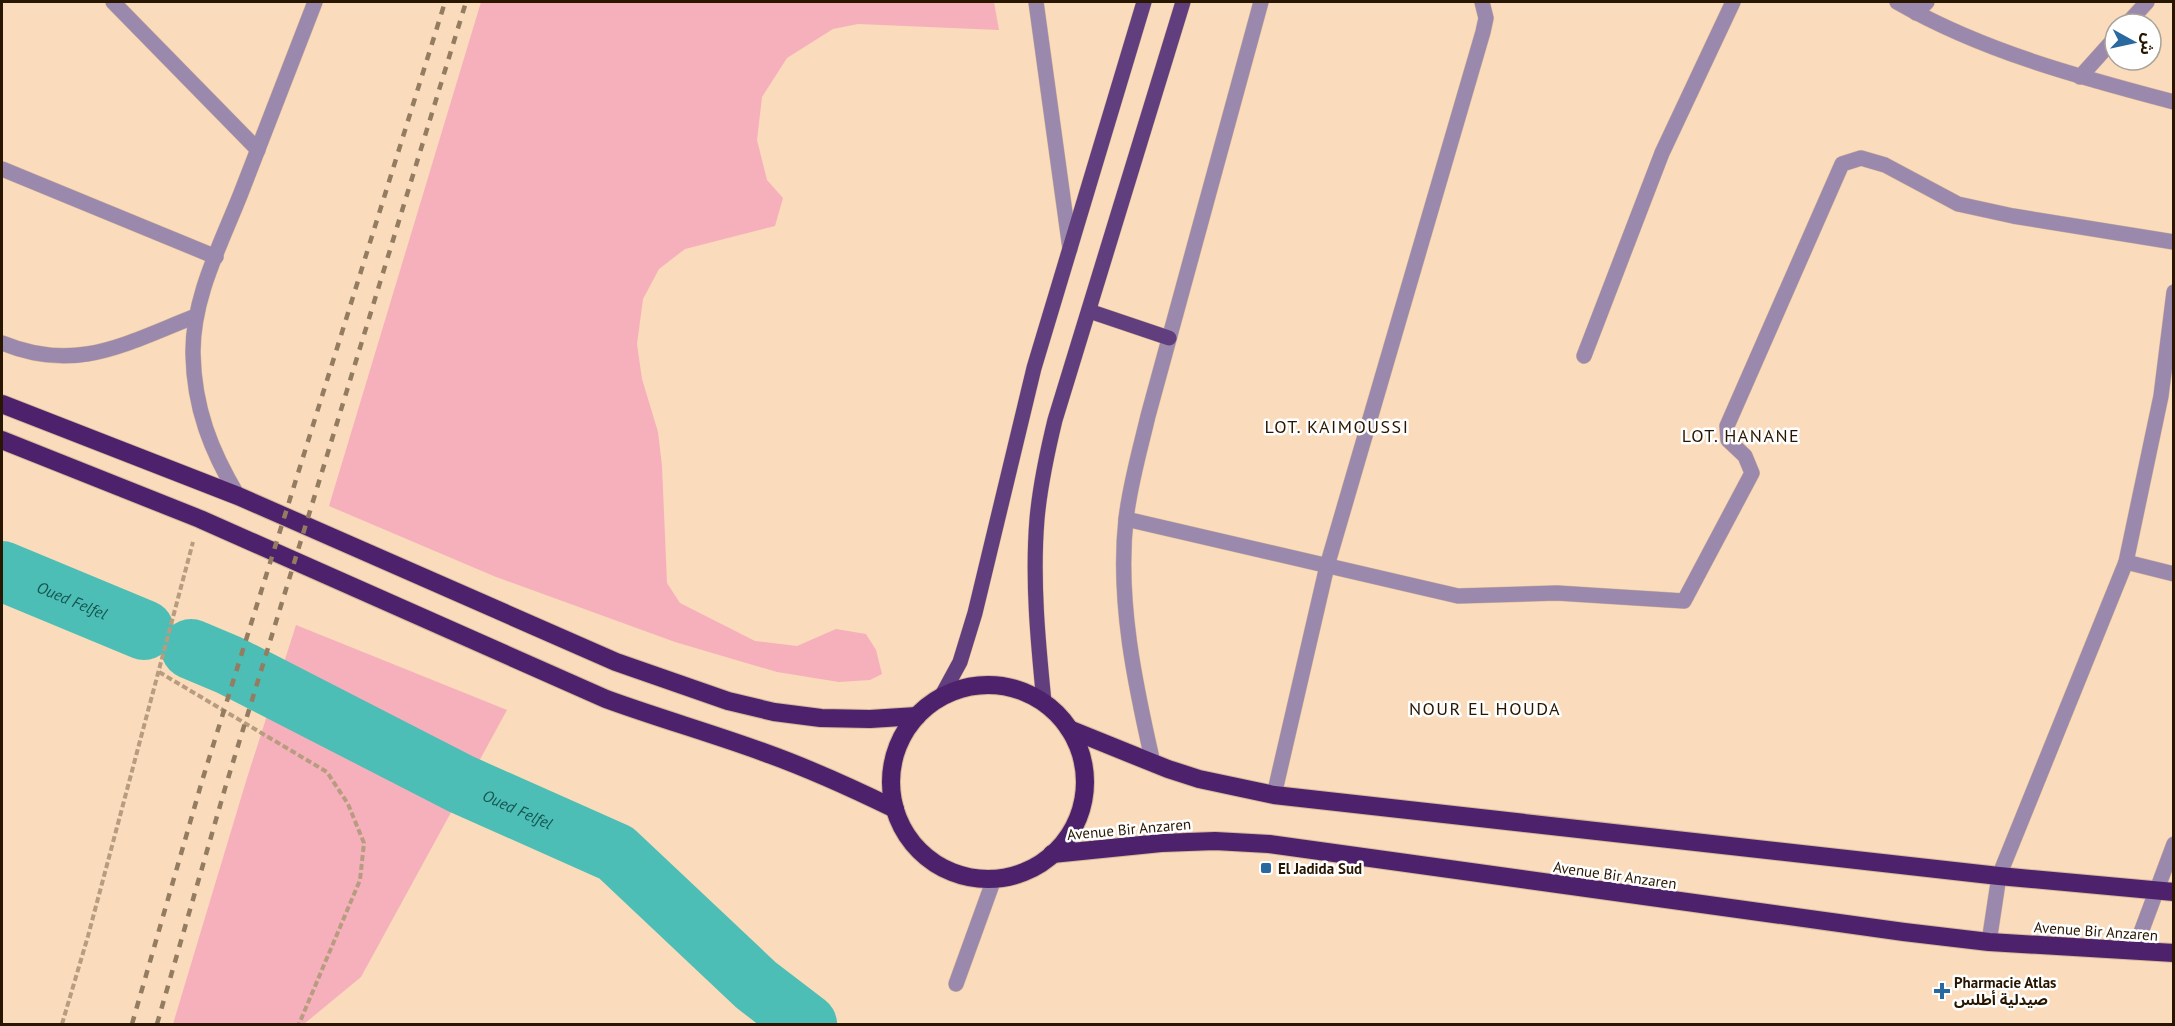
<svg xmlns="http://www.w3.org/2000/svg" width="2175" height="1026" font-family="'PT Sans','Noto Sans Arabic',sans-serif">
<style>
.green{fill:#f6b0bc}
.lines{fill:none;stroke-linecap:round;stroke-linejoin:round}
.river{stroke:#4dbeb5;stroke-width:60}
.minor-casing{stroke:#d4b89a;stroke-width:16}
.major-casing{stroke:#d4b89a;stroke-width:16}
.highway-casing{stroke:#d4b89a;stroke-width:20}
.path{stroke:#b79c7f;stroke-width:4;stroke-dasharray:6 3;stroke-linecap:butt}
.minor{stroke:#9b88ad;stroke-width:15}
.major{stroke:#613e7e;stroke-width:15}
.highway{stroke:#4d216c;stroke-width:18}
.rail{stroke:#947c61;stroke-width:4.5;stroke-dasharray:8 8;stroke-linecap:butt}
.poi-dot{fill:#29699f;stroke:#fff;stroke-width:2}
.labels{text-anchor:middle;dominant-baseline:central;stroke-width:5;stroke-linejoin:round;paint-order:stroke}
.street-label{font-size:15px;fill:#281601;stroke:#fff}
.poi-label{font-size:15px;font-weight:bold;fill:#281601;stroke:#fff;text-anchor:start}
.water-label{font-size:16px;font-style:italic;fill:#145550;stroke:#fff}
.quarter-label{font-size:18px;letter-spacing:1.5px;fill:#281601;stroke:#fff}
</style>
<rect width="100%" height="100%" fill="#fadbbb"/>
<g class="green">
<path d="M481,2H994L999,30L858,24L833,29L787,58L762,97L757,140L767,180L783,198L775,226L685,249L659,269L643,299L637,344L642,379L658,432L662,466L667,583L680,603L755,641L797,646L836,629L866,634L876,650L882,674L870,680L839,682L777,672L675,642L496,577L329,506Z"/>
<path d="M296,625L507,710L361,977L304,1024H173L247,778Z"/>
</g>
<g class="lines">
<g class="river">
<path id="s1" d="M2,571L144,630"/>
<path id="s2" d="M191,649L229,665L461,784L616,853L756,985L807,1024"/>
</g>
<g class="minor-casing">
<g id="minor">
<path d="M113,2L258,150"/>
<path d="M1036,2L1070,249"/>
<path d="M1897,2C1982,51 2079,77 2174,102"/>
<path d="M1916,13L1927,2"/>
<path d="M2127,24L2147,2"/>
<path d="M2080,77L2115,38"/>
<path d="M2,169L216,257"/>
<path d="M2,343C77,374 126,343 196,316"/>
<path d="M1584,356L1662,153L1733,2"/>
<path d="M238,496C211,451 194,408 193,354C192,298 221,244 241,193C266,129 291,65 315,2"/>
<path d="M1126,519L1458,596L1557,593L1684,601L1752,473L1745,456L1728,440L1727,426L1842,164L1861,158L1885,165L1958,204L2013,216L2174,242"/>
<path d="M2126,562L2174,574"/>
<path d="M1153,763C1135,684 1117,600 1126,519C1130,484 1140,450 1148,416L1261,2"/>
<path d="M1274,795L1327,566L1483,32L1486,18L1482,2"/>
<path d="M1989,942L1999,876L2126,562L2161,396L2174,292"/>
<path d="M2134,951L2174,844"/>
<path d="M956,984L994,879"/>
</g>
</g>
<g class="major-casing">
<g id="major">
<path d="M1089,311L1169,338"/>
<path d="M941,697L960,662L975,613L1034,368L1144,2"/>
<path d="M1044,702C1038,642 1032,580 1037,519C1040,486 1047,453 1055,420L1183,2"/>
</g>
</g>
<g class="highway-casing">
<g id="highway">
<path d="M2,404L238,496L616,662L728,701L774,712L821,718L870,719L917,716"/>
<path d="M2,440L200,519L606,699C658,718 711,733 763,752C808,768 852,788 895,809"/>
<circle cx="988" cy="782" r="97"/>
<path d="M1069,729L1168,769L1199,779L1274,795L1999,876L2174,892"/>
<path d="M1052,854L1161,843L1215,841L1269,844L1904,932L1989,942L2174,953"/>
</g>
</g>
<g class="path">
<path d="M159,672L327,772L348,804L364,843L360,880L299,1024"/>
<path d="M62,1024L88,936L193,542"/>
</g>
<use href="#minor" class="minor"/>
<use href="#major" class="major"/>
<use href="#highway" class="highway"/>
<g class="rail">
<path d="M132,1024L202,781L445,2"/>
<path d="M157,1024L226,785L466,2"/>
</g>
</g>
<g class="poi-dot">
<rect x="1260" y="862" width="12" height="12" rx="3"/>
<path d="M1939 982h6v6h6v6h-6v6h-6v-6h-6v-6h6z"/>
</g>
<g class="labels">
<g class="street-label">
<text transform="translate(1129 829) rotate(-5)">Avenue Bir Anzaren</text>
<text transform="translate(1615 875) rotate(8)">Avenue Bir Anzaren</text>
<text transform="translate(2096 931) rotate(4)">Avenue Bir Anzaren</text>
</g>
<g class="poi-label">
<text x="1278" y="868">El Jadida Sud</text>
<text x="1954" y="982">Pharmacie Atlas<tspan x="1954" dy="17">صيدلية أطلس</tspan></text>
</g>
<g class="water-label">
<text stroke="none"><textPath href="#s1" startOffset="76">Oued Felfel</textPath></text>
<text stroke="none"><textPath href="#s2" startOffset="364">Oued Felfel</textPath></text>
</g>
<g class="quarter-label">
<text x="1337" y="426">LOT. KAIMOUSSI</text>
<text x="1741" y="435">LOT. HANANE</text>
<text x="1485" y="708">NOUR EL HOUDA</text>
</g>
</g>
<rect width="2175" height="1026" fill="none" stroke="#281601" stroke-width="6"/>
<g transform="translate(2133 42) rotate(98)"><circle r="28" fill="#ffffff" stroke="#a9a299" stroke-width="1.5"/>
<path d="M0-4.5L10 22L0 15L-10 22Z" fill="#29699f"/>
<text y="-9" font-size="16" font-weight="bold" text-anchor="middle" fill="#281601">ش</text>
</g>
</svg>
